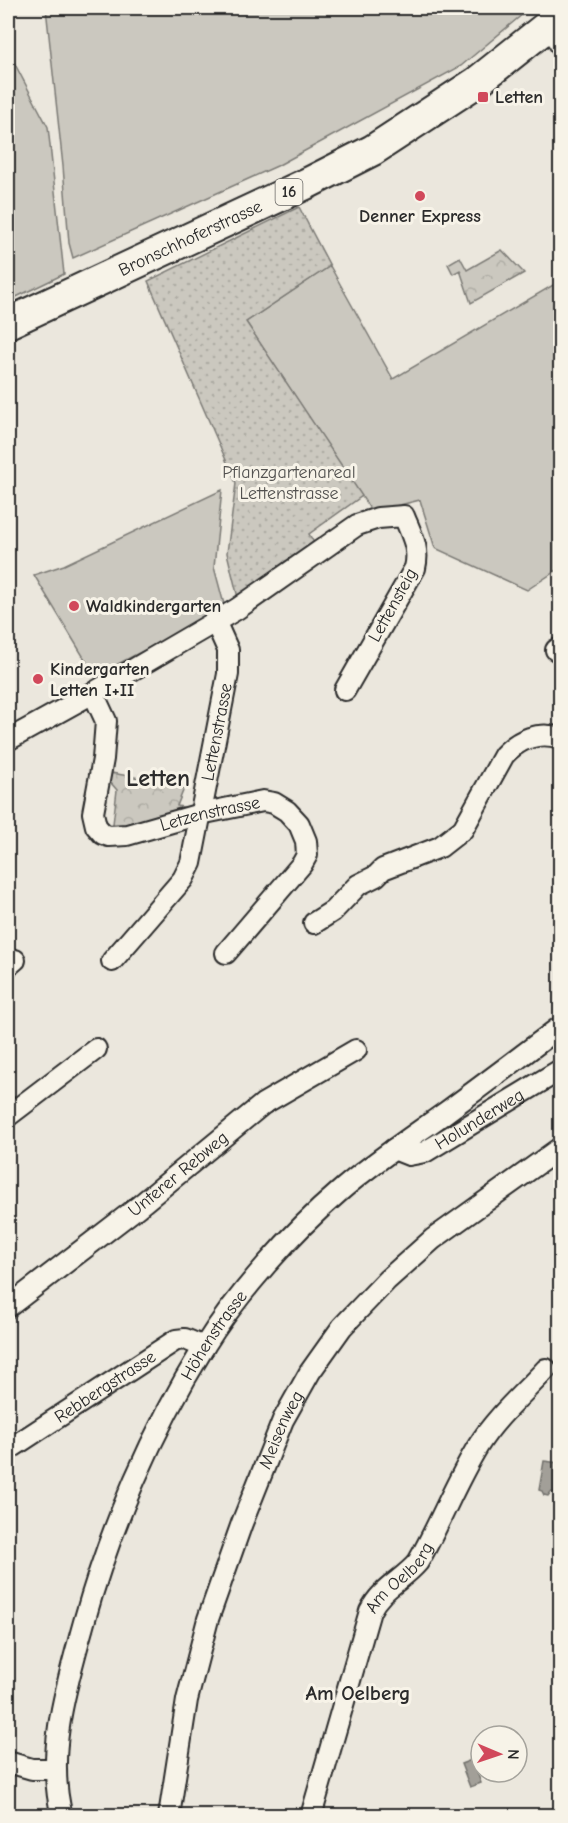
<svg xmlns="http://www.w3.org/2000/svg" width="568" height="1823" font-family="'Comic Neue',sans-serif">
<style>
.grass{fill:#cbc8bf;stroke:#7b7a75;stroke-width:1.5}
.forest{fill:url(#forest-crowns);stroke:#7b7a75;stroke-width:1.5}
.garden{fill:url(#garden-dots);stroke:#7b7a75;stroke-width:1.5}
.water{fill:#a29f98;stroke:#72716c;stroke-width:1.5}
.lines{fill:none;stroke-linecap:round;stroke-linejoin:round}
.street-casing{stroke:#2b2b2b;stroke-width:24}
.primary-casing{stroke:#2b2b2b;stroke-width:34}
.street{stroke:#f7f3e8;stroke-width:20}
.primary{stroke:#f7f3e8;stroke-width:30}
.poi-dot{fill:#d1495b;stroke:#f7f3e8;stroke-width:2}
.labels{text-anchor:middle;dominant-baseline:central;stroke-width:6;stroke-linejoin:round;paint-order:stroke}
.shield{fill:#f7f3e8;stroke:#686764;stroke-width:1.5}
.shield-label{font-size:16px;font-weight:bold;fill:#2b2b2b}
.poi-label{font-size:18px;font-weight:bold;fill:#2b2b2b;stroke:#f7f3e8;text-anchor:start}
.street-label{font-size:18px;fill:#2b2b2b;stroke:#f7f3e8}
.park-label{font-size:18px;fill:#535250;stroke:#f7f3e8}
.quarter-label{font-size:21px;font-weight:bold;fill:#2b2b2b;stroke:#f7f3e8}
.district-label{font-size:24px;font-weight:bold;fill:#2b2b2b;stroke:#f7f3e8}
</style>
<defs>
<pattern id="forest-crowns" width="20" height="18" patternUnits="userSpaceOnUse" patternTransform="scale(1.5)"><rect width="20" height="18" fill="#cbc8bf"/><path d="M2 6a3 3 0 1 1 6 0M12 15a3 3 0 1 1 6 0" fill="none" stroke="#aeaca4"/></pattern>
<pattern id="garden-dots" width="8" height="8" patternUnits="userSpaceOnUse" patternTransform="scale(1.5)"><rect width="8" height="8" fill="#cbc8bf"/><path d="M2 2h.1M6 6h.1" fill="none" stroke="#aeaca4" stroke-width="1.8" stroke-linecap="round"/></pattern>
</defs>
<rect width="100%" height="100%" fill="#ebe7dd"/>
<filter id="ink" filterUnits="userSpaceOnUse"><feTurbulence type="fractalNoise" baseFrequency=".0167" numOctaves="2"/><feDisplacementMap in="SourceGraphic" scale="12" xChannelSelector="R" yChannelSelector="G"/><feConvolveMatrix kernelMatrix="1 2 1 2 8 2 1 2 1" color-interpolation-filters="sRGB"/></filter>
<g filter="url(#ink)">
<g class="grass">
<path d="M46,8H530L461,66L277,166L73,258L69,243L63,166Z"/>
<path d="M8,51L48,127L64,274L8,301Z"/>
<path d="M330,266L393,379L560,281V568L527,590L435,548L420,500L372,512L246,322Z"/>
<path d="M222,490L214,567L225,608L95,676L34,575L64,565Z"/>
</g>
<g class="forest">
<path d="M502,250L524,273L471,303L460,270L453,274L448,264L460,257L467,270Z"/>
<path d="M106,772L185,786L177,806L189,808L138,827H108L113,824L117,790L105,776Z"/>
</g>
<path class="garden" d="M299,207L330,266L246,322L362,496L309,534L317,548L239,602L227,553L236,483L148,281Z"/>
<g class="water">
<path d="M544,1461L559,1463L554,1493L551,1492L548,1496L544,1495L542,1491L539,1490Z"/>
<path d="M474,1759L476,1762L474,1764L481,1783L470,1787L461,1764Z"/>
</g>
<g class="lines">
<g class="street-casing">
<g id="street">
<path d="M549,26L560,44"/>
<path d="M556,650L560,648"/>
<path id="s1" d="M93,693L106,721L103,759L93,813L96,826L103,834L109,836L127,835L200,814L263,801L274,803L287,811L299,824L306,841L307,855L302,864L226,953"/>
<path d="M8,740L93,693L237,609L357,525L378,518L404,516C411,534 420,548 415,568L345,690"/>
<path d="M314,923L333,911L358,885L376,876L383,869L440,847L463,829L504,755C519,739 539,731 560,738"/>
<path id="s2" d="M112,961L183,879L191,863L228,674V650L215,621"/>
<path d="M8,966L15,960"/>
<path d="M8,1116L96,1049"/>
<path id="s3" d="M394,1149L409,1155L425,1152L560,1070"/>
<path id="s4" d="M8,1307L138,1207L263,1104L356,1050"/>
<path id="s5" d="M8,1450L176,1340L185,1339L204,1347"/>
<path d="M8,1762L32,1769H55"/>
<path id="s6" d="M62,1816C45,1752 67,1684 84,1622C110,1528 152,1431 204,1347C237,1294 292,1232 339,1192C371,1164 407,1140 442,1115C482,1086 521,1056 560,1027"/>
<path id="s7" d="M169,1816L187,1700L208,1619L242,1523L283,1420L310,1372L342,1327L387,1280L433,1239L560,1148"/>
<path id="s8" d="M311,1816L370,1611C382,1587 402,1581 418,1562C440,1524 455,1483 478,1446C496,1417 523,1394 546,1369"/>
</g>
</g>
<g class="primary-casing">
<g id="primary">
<path id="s9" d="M8,323L310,182L373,150L477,82L560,16"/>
</g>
</g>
<use href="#street" class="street"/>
<use href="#primary" class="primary"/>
</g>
</g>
<g class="poi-dot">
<rect x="477" y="91" width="12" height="12" rx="3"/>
<circle cx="420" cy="196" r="6"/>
<circle cx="74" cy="606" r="6"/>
<circle cx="38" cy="679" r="6"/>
</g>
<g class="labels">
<rect class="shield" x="275.5" y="179" width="27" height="26" rx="4.5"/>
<g class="shield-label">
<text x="289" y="192">16</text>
</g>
<g class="poi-label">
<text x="495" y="97">Letten</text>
<text x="420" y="216" text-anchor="middle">Denner Express</text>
<text x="86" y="606">Waldkindergarten</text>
<text x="50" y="669">Kindergarten<tspan x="50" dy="21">Letten I+II</tspan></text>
</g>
<g class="street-label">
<text stroke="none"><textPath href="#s9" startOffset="201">Bronschhoferstrasse</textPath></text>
<text transform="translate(393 605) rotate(-61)">Lettensteig</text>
<text stroke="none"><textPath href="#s2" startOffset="260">Lettenstrasse</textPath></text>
<text stroke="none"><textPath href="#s1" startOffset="258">Letzenstrasse</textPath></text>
<text stroke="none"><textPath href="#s3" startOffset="96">Holunderweg</textPath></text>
<text stroke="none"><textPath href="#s4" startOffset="216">Unterer Rebweg</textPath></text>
<text stroke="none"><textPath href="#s6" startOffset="514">Höhenstrasse</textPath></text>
<text stroke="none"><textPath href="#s5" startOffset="116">Rebbergstrasse</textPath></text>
<text stroke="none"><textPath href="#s7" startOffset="404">Meisenweg</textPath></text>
<text stroke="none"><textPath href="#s8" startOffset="258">Am Oelberg</textPath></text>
</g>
<g class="park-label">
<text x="289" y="472">Pflanzgartenareal<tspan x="289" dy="21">Lettenstrasse</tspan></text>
</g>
<g class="quarter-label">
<text x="358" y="1693">Am Oelberg</text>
</g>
<g class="district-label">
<text x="158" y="778">Letten</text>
</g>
</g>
<rect width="568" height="1823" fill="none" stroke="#f7f3e8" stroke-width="30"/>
<rect x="15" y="15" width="538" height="1793" fill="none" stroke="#2b2b2b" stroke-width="2" filter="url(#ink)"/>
<g transform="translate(499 1754) rotate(92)"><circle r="28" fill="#f7f3e8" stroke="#a5a39c" stroke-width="1.5"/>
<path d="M0-4.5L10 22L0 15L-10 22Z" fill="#d1495b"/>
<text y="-9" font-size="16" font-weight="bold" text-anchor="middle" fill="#2b2b2b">N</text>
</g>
</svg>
